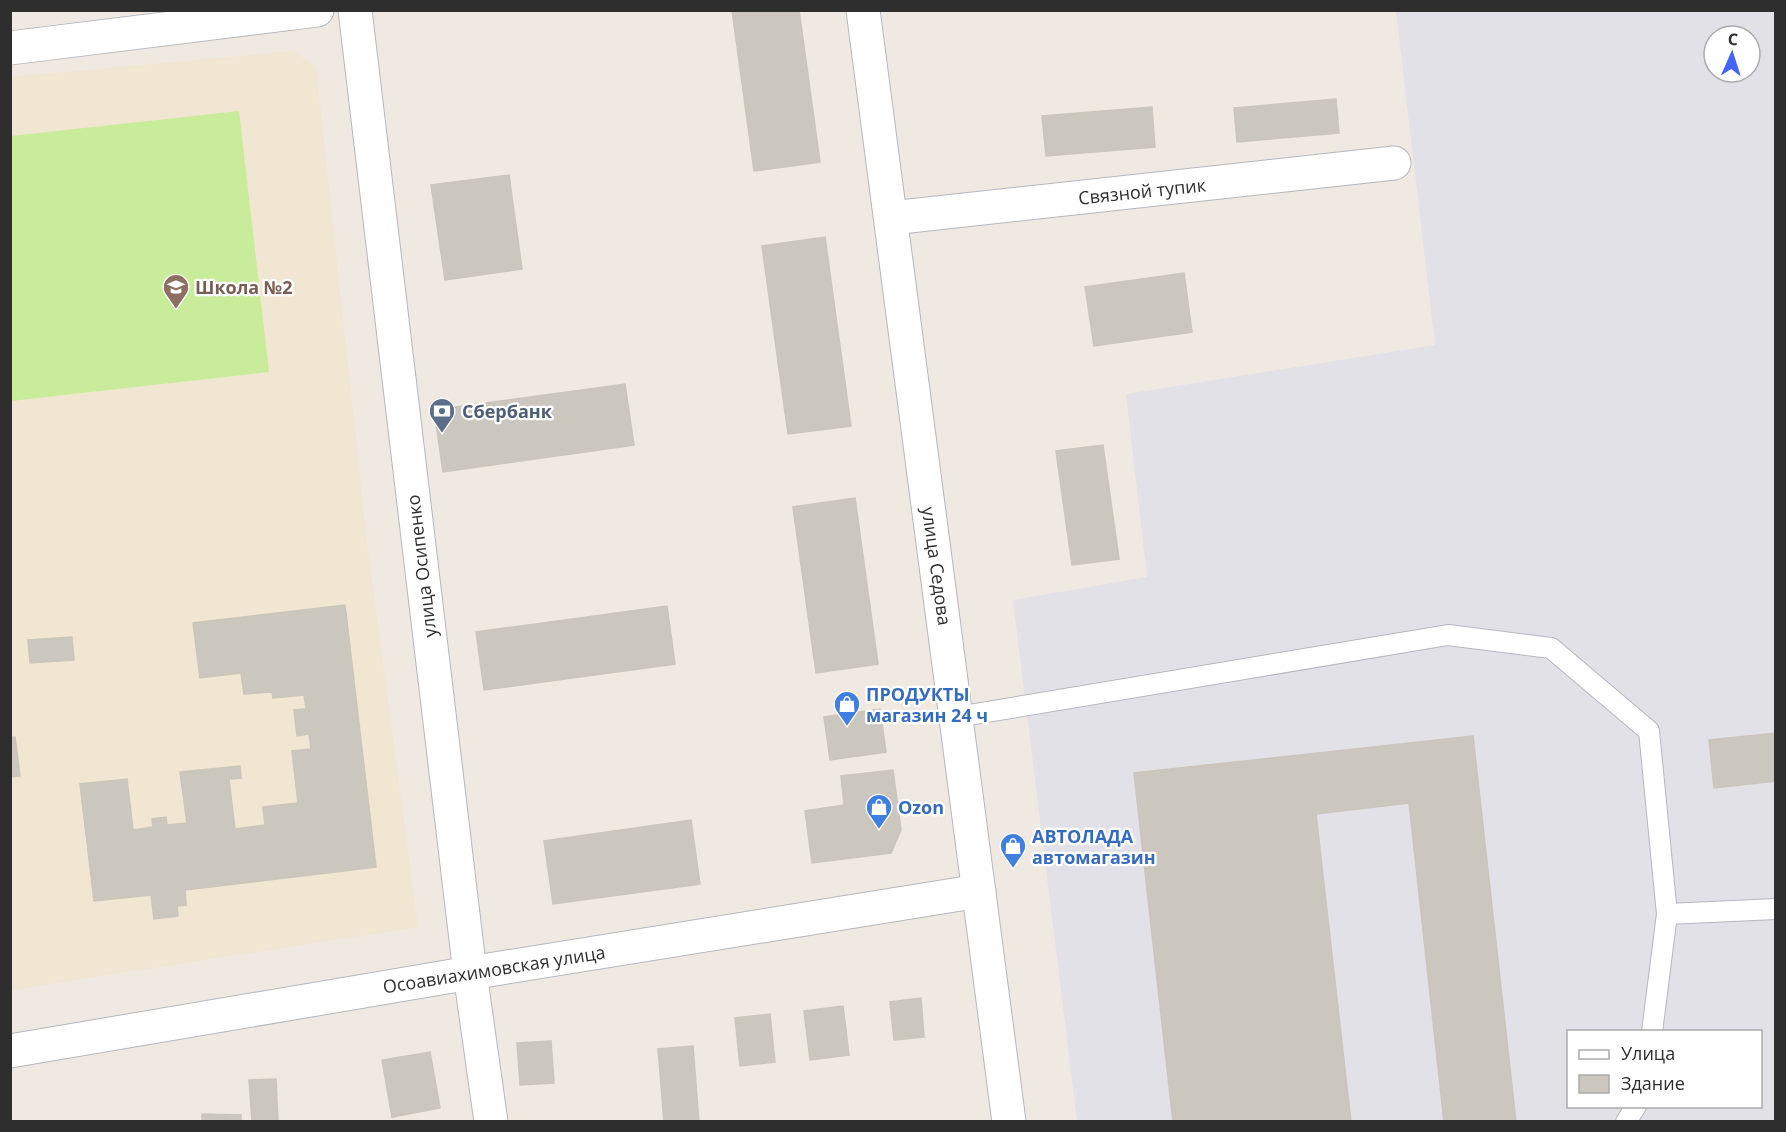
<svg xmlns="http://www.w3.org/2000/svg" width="1786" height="1132" font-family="'Open Sans',sans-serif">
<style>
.industrial{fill:#e3e1e8;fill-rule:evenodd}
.education{fill:#f0e6d1}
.pitch{fill:#c9ec9a}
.building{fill:#cbc7bf;stroke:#cbc5ba;stroke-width:1.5}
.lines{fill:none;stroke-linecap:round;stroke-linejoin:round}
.lane-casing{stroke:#b4b7c1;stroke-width:22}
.street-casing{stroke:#b4b7c1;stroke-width:35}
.secondary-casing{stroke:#b4b7c1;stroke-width:35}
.lane{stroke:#fff;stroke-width:20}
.street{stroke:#fff;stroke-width:33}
.secondary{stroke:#fff;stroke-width:33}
.labels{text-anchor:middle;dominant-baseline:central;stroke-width:4.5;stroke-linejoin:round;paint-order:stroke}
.street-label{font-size:18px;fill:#2e2e2e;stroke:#fff}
.education-label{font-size:18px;font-weight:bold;fill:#785e54;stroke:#fff;text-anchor:start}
.service-label{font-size:18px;font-weight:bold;fill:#4e5e75;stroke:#fff;text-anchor:start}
.shop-label{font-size:18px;font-weight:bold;fill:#366cbe;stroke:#fff;text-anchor:start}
</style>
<rect width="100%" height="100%" fill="#efe9e1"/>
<path class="industrial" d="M1396,11H1775V1121H1077L1013,600L1147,577L1126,394L1435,345ZM1714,36H1750V72H1714ZM1568,1032H1760V1106H1568Z"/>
<path class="education" d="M293,51L316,67L367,542L418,927L11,990V77Z"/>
<path class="pitch" d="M239,111L269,372L11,401V136Z"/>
<g class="building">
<path d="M732,10H799L820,162L754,171Z"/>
<path d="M1336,99L1339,133L1237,142L1234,108Z"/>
<path d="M1152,107L1155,147L1046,156L1042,116Z"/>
<path d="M509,175L522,269L445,280L431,185Z"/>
<path d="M825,237L851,426L788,434L762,246Z"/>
<path d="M1184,273L1192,332L1094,346L1085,287Z"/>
<path d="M625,384L634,445L443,472L434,410Z"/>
<path d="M1103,445L1119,559L1072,565L1056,451Z"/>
<path d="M855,498L878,664L816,673L793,507Z"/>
<path d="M345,605L376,867L185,890L186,905L177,906L178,916L154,919L151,895L94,901L80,784L127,779L133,830L153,827L152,819L166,817L167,825L187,823L180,772L240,766L241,778L229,779L235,829L265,825L263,807L298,803L292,751L311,749L309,734L297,736L294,710L306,709L304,695L273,698L272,692L244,694L241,673L200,678L193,623Z"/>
<path d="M667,606L675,664L484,690L476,632Z"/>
<path d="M72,637L74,660L30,663L28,640Z"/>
<path d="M880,709L886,752L830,760L824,717Z"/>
<path d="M1776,733V781L1714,788L1709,740Z"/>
<path d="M1473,736L1516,1122H1444L1409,803L1316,814L1351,1122H1173L1134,773Z"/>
<path d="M15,737L20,776L10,777V738Z"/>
<path d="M893,770L901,830L891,853L812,863L805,811L844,805L841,776Z"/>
<path d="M691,820L700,884L553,904L544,841Z"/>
<path d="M921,998L924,1037L894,1040L890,1002Z"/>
<path d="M843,1006L849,1055L810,1060L804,1011Z"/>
<path d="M770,1014L775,1062L740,1066L735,1018Z"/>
<path d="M551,1041L554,1083L520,1085L517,1043Z"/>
<path d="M693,1046L699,1122H664L658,1049Z"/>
<path d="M430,1052L440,1108L392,1117L382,1060Z"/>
<path d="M276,1079L278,1122H252L249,1080Z"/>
<path d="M202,1114L241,1115V1122H202Z"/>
</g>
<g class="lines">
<g class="lane-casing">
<g id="lane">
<path d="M957,717L1448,635L1551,648L1649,731L1667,914L1776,909"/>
<path d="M1652,1032L1667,914"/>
<path d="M1626,1122L1636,1106"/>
</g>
</g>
<g class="street-casing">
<g id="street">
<path d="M355,10L470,973L491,1122"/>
<path d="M891,218L1394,163"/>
<path d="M10,1051L470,973L979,891"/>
</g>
</g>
<g class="secondary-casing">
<g id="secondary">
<path d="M863,10L1009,1122"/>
<path d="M10,48L317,10"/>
</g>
</g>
<use href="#lane" class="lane"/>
<use href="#street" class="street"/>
<use href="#secondary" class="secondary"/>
</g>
<defs>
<g id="school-pin" transform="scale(1.35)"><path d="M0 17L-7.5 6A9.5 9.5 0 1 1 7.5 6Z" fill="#8d6e63" stroke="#fff"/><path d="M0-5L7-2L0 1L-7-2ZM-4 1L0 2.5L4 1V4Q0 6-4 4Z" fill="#fff"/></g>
<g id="bank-pin" transform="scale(1.35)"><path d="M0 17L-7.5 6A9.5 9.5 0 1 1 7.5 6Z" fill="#5c6f8a" stroke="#fff"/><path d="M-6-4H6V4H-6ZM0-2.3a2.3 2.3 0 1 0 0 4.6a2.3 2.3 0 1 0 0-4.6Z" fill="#fff"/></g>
<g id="shop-pin" transform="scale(1.35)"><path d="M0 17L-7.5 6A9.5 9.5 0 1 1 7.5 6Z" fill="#3f7fe0" stroke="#fff"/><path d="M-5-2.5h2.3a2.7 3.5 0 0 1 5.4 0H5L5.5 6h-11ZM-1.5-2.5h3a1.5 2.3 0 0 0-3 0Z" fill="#fff"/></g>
</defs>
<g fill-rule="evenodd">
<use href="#school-pin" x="176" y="287"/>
<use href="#bank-pin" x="442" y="411"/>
<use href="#shop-pin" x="847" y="704"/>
<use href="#shop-pin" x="879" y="807"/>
<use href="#shop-pin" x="1013" y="846"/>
</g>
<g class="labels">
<g class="street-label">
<text transform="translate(1142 191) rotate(-6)">Связной тупик</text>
<text transform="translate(421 566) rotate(-97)">улица Осипенко</text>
<text transform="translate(937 566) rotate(82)">улица Седова</text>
<text transform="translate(494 969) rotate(-9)">Осоавиахимовская улица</text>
</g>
<g class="education-label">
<text x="195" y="287">Школа №2</text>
</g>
<g class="service-label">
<text x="462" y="411">Сбербанк</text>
</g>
<g class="shop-label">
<text x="866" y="694">ПРОДУКТЫ<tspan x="866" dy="21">магазин 24 ч</tspan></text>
<text x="898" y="807">Ozon</text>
<text x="1032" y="836">АВТОЛАДА<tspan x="1032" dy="21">автомагазин</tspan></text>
</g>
</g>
<rect width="1786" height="1132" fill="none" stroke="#2e2e2e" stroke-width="24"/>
<rect x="1567" y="1030" width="195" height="78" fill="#ffffff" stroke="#ababab" stroke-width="1.5"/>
<rect x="1579" y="1050" width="30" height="9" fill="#ffffff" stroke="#ababab" stroke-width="1.5"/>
<text x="1621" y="1060" font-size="18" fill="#2e2e2e">Улица</text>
<rect x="1579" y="1075" width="30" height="18" fill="#cbc7bf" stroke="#ababab" stroke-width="1.5"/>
<text x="1621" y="1090" font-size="18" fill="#2e2e2e">Здание</text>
<g transform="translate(1732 54) rotate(3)"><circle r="28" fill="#ffffff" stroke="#ababab" stroke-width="1.5"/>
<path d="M0-4.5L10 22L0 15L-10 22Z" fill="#4264fb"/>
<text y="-9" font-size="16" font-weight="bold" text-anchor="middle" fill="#2e2e2e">С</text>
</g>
</svg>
